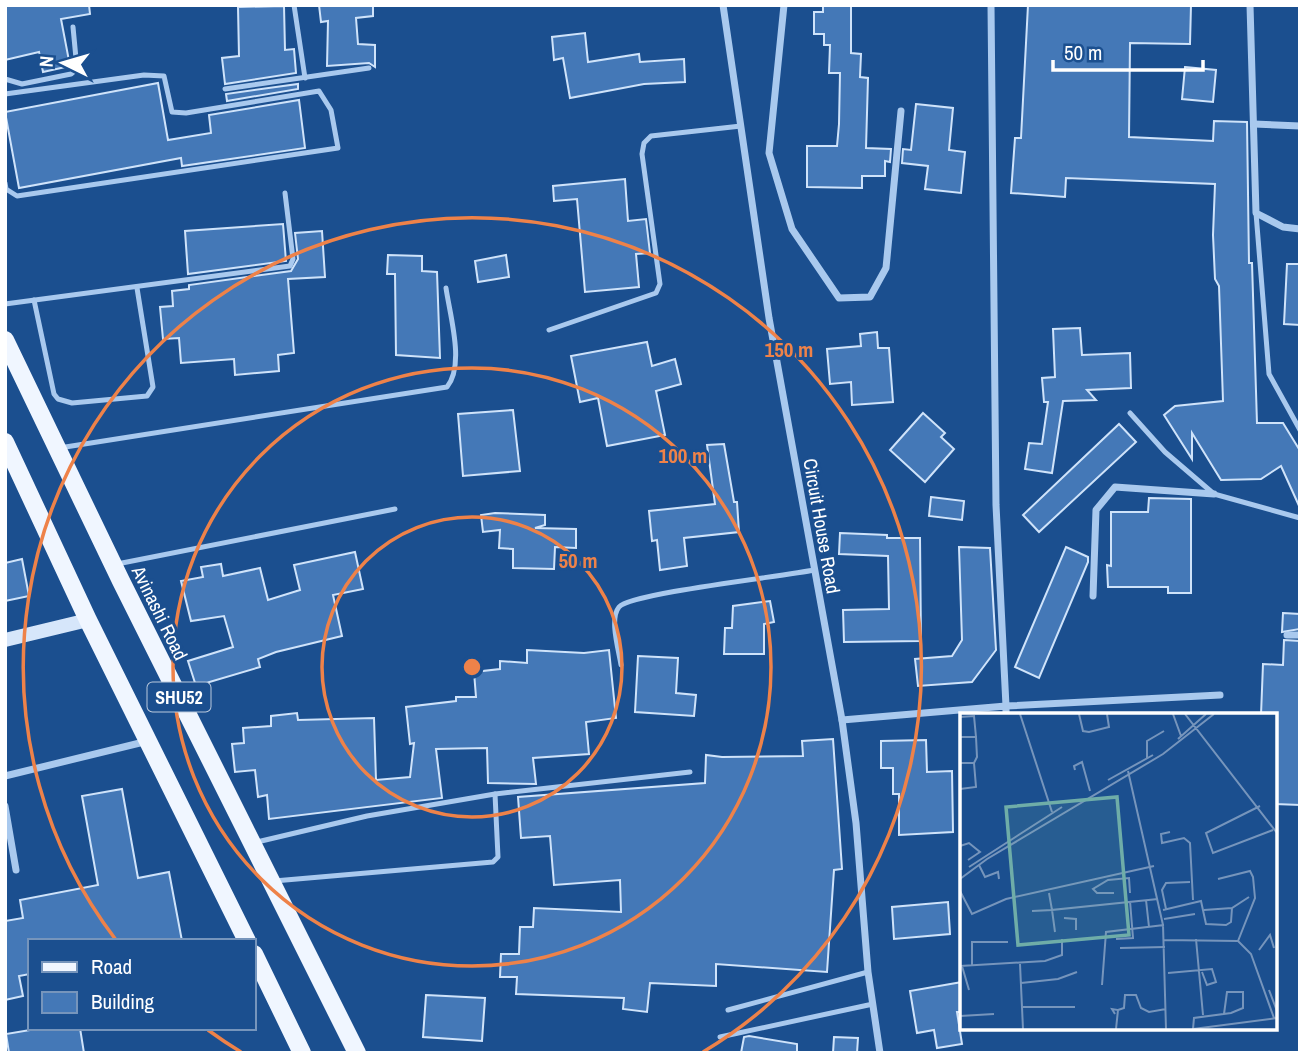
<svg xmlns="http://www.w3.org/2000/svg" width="1305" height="1058" font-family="'Archivo Narrow',sans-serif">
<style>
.building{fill:#4478b7;stroke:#cfe3fa;stroke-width:2}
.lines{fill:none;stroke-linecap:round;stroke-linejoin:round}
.lane{stroke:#a9c9ee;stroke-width:5}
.street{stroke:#a9c9ee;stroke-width:7}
.secondary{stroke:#d6e6fa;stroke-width:14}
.primary{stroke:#f0f6ff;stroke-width:18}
.ring{fill:none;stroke:#ee8249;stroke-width:3.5}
.labels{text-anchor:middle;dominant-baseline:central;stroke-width:6;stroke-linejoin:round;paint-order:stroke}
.shield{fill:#1b4f8f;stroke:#bbcadd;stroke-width:2}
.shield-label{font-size:18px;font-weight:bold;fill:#fff}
.street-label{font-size:19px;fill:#fff;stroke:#1b4f8f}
.inset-road{fill:none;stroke:#7695bc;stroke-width:2}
.view{fill:#6fada8;fill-opacity:0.15;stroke:#6fada8;stroke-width:3.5}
.inset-edge{fill:none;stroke:#fff;stroke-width:3.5}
.centre{fill:#ee8249;stroke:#1b4f8f;stroke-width:3.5}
.ring-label{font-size:21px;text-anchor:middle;font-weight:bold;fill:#ee8249;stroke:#1b4f8f;stroke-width:6;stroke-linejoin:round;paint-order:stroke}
</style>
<rect width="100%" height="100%" fill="#1b4f8f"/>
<g class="building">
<path d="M5,5H89L90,14L61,19L70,66L43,72L39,52L5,60Z"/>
<path d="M319,5H373V16L356,18L358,44L375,45V67L369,63L327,66L328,21L321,22Z"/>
<path d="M823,5H851V53L861,54L860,77L868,78L866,148L891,149L890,162L885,161V176H862V188L807,187V146H837L839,124L840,73H829L830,45H824V34H814V12H823Z"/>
<path d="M1028,5H1191L1190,44L1130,43L1129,137L1213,141L1214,121L1247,122L1249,263H1252L1257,423H1283L1299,449L1300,508L1281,466L1261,479L1221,480L1192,433V459L1164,415L1175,406L1223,401L1219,286L1215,279L1213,235L1215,184L1066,178L1065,197L1011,193L1015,138H1021Z"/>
<path d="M284,6L285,50L294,49L296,73L225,84L222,58L239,56L238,7Z"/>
<path d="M585,33L588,62L639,54L640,62L684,59L685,82L644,84L570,98L563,58L554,60L552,37Z"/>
<path d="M1185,67L1216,70L1213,102L1182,99Z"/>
<path d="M158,83L168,140L211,133L209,115L299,100L305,148L182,166L181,158L19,188L5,112Z"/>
<path d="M298,84V89L227,101L226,94Z"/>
<path d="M916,104L953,108L949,150L965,152L961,193L925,189L928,166L902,163L903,149L911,150Z"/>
<path d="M625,179L628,221L646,219L650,253L636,254L639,287L585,292L577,199L554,201L553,186Z"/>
<path d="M283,224L286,261L188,274L185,231Z"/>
<path d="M322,231L325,277L288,279L294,353L278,355L279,371L235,375L234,359L181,363L179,338L163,339L160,307L173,306L172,291L189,289V285L291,271L298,259L295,233Z"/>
<path d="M388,255L422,256V271L437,272L440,358L396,355L395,274H387Z"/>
<path d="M506,255L509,277L478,282L475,261Z"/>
<path d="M1287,264H1300V325L1284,324Z"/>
<path d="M1080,328L1082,355L1130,353L1131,388L1087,390L1096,400L1063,401L1052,473L1025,469L1029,443L1042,444L1048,402H1044L1042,378L1055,377L1053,329Z"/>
<path d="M877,332L878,348H889L893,402L852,405L851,382L830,384L827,349L861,346L860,334Z"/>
<path d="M647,342L652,366L675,359L681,384L656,391L665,435L607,446L598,398L580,402L571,356Z"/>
<path d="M513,410L520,471L463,476L458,414Z"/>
<path d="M923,413L945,433L941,437L954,449L925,482L890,450Z"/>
<path d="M1119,424L1136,442L1039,532L1023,515Z"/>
<path d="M724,444L734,502H737L739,532L684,538L687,566L660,570L657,540L652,541L649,511L715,504L707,445Z"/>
<path d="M931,497L964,501L962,520L929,516Z"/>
<path d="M1149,498L1191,499V593H1168V587H1108L1107,565L1111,566V512H1148Z"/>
<path d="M495,513L545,515V525L535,528L576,529V548L555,547L554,569L513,568V549L499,548L500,530L483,532L481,515Z"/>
<path d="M840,533L887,535V538H920L921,641L844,642L843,610L889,609L888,556L839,554Z"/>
<path d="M959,547L990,548L996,650L972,682L918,686L915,659L952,656L962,640Z"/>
<path d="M1066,547L1088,557V562L1039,678L1015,667Z"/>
<path d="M355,552L363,589L333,595L342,636L276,652L258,659L260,667L196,686L188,661L233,647L224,616L191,621L181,581L203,577L201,567L221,564L223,576L260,568L268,600L300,590L294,565Z"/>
<path d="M22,559L29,596L5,601V563Z"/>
<path d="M770,601L774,622L764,624V654H724L725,628H732L733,606Z"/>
<path d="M1283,613L1300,614V629L1282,632Z"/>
<path d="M1284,640L1300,641V805L1275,804V715H1261L1263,664L1283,665Z"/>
<path d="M527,650L584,653L609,650L616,718L586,722L589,754L533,758L536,784L488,783L487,748L436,749L442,798L269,819L267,795L258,797L255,770L235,772L232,744L244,743L243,728L271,726V716L297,713L298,720L374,718L376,780L410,777L414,743L410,744L406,707L456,701V697H476L474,672L500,669V661L527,663Z"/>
<path d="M638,656L678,658L676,693L696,695L694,716L635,712Z"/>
<path d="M833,739L842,869L834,870L827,972L716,964V986L650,983L647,1012L623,1009L624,998L516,994L517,977H500L501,954H519L520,927H533L534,908L621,912L620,880L554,885L550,836L521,838L518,797L705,783L706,755L722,757L803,756L802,741Z"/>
<path d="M926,740L927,772L952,771L953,832L899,835V794H893V768H881V741Z"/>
<path d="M122,789L138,878L169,872L182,941H30V974L19,976L23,996L5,1000V921L23,918L20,900L98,885L82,796Z"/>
<path d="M948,902L950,934L894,939L892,907Z"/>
<path d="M962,982V1012H957L962,1044L937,1048L934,1030L917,1033L910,991Z"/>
<path d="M426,995L485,998L482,1041L423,1037Z"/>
<path d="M42,1028H80L84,1053H9L6,1034Z"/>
<path d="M749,1036L797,1044V1053H741L744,1037Z"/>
<path d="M834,1037L858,1038L857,1053H833Z"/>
</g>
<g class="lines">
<g class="lane">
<path d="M294,5L305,78"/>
<path d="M5,79L22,84L71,74L77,69L73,27"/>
<path d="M225,89L369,68"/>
<path d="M5,94L144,75L164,76L172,112L186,113L319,91L331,110L338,148L17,196L6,189L5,183"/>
<path d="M1256,213L1269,374L1300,430"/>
<path d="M34,300L54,394L58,399L72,403L147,396L153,387L137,288"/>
<path d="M5,304L290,266L293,259L285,193"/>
<path d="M549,330L656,293L660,284L642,154L644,143L651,136L741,126"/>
<path d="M1130,413L1165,452L1214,494L1300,518"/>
<path d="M59,448L447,387C465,365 450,316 446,288"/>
<path d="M117,564L395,509"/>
<path d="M621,665C619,651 609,619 619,607C631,593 786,576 814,570"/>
<path d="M495,794L690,772"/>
<path d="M257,842L367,816L495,794L498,857L493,862L274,881"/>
<path d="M728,1010L868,972"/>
<path d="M720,1037L873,1004"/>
</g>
<g class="street">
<path d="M723,5L769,318L842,720L856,823L868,972L880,1053"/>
<path d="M784,5L769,153L792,229L839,298L870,297L886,268L901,111"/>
<path d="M991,5L996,505L1006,706L1220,695"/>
<path d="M1250,5L1256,213L1283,227L1300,229"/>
<path d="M1254,124L1300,126"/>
<path d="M1093,596L1096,510L1115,487L1214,494"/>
<path d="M1287,635H1300"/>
<path d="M842,720L1006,706V715"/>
<path d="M5,776L148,741"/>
<path d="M5,806L16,870"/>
</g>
<path class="secondary" d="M5,640L88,620"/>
<g class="primary">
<path d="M5,340L121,581L357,1053"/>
<path d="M5,442L88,620L247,941"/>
<path d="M254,954L302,1053"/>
</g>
</g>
<g class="ring">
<circle cx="472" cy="667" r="150"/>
<circle cx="472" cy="667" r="299"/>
<path d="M241 1052A449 449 0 0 1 208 1030M116 940A449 449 0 1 1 703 1052"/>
</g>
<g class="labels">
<rect class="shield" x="147.5" y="682.5" width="63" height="29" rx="5"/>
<g class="shield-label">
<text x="179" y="697">SHU52</text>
</g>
<g class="street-label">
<text transform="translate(822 526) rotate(80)">Circuit House Road</text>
<text transform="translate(160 613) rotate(64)">Avinashi Road</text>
</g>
</g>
<g transform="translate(960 713)">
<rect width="317" height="317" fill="#1b4f8f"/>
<path class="inset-road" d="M60,1L92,99M119,1L123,18L129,19L149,14L147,1M213,1L221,23M225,1L317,120M0,4L14,3L16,24M0,24H16L17,44L14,50H0M218,26L246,1M187,45V28L204,18M115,57L114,53L122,49L130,78M168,58L203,212L206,316M148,67L193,42M0,76L16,74L14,50M300,93L246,120L253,140L313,117M210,119L201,121L202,130L224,125L230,130L233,187M0,133L9,130L20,139L8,147M19,152L25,164L38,159L39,166M9,154L102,94M0,166L27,146L203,41L254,1M258,166L290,158L293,164L295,185L278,228M0,178L12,201L46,186L194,153M154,180H137L133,176L148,167L169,165L170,180M186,187L189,214M206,196L202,177L206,170L230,169M203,197L241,188L246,211L266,212L271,209L272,195M244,197L272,195L289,184M72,198L92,197L89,180M104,205L116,206V217M204,206L235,201M95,219L92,197L198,186M156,226L173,225L170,188M236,226L243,302M204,227L278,228L291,241L314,305M160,235L205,234M299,237L310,222L314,235M60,251L63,316M12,252V229H48M0,253L85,248L102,242V226M2,253L9,277M208,260L252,256L256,269L247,272L242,259M61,270L98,266L117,259M142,272L146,219L204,212M309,277L317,298M63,294H115M158,297L164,295L165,282H176L181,295L189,299L206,296M155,301L152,296L158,297L156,316M0,303L34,301M233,316L234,305L271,300L283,295V279H267L264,301M233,316L317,305"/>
<path class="view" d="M157,84L169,222L58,232L46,94Z"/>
<rect width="317" height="317" class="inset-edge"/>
</g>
<circle cx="472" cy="667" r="10" class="centre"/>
<g class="ring-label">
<text x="789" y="357">150 m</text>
<text x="683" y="463">100 m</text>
<text x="578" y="568">50 m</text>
</g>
<rect width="1305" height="1058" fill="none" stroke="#ffffff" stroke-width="14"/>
<rect x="28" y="939" width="228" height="91" fill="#1b4f8f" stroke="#7695bc" stroke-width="2"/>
<rect x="42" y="962" width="35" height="10" fill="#f0f6ff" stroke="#7695bc" stroke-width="2"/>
<text x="91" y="974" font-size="21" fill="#ffffff">Road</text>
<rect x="42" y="992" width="35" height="21" fill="#4478b7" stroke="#7695bc" stroke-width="2"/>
<text x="91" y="1009" font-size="21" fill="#ffffff">Building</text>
<g transform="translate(63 63) rotate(275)" stroke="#1b4f8f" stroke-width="5" paint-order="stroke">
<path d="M0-5L12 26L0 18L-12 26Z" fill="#ffffff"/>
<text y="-10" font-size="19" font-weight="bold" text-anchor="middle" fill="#ffffff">N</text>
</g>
<path d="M1053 60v10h150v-10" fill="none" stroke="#ffffff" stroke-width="3.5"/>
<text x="1064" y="60" font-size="21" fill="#ffffff" stroke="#1b4f8f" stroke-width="5" paint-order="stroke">50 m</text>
</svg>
